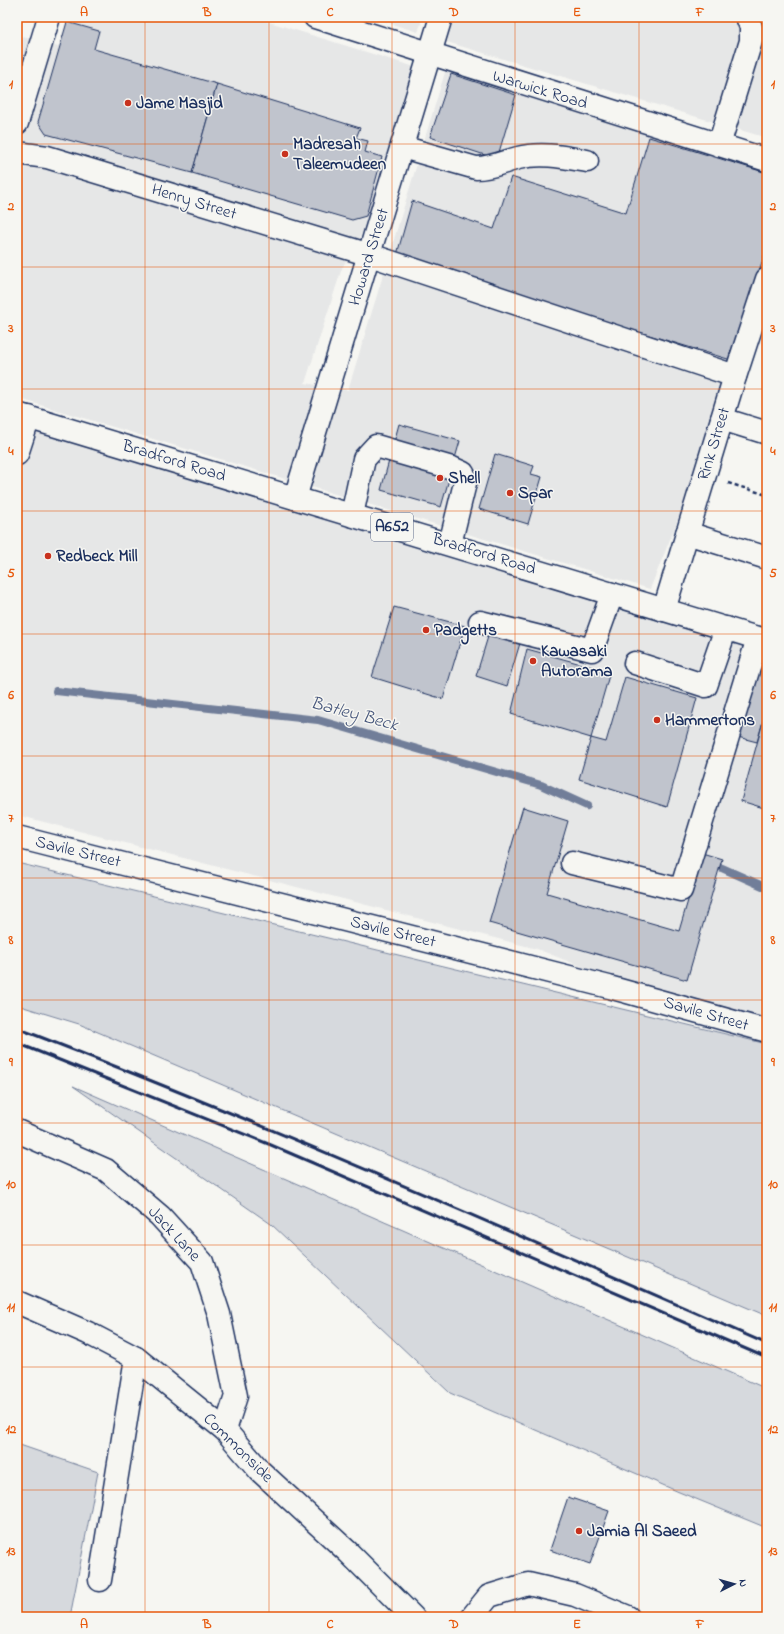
<svg xmlns="http://www.w3.org/2000/svg" width="784" height="1634" font-family="'Indie Flower',sans-serif">
<style>
.built{fill:#e6e7e7}
.green{fill:#d6d9dd;stroke:#78849e}
.lines{fill:none;stroke-linecap:round;stroke-linejoin:round}
.stream{stroke:#717e99;stroke-width:8}
.building{fill:#c0c4cd;stroke:#1b2f5e}
.minor-casing{stroke:#1b2f5e;stroke-width:25}
.major-casing{stroke:#1b2f5e;stroke-width:25}
.path{stroke:#1b2f5e;stroke-width:2.5;stroke-dasharray:4 3;stroke-linecap:butt}
.minor{stroke:#f6f6f2;stroke-width:22}
.major{stroke:#f6f6f2;stroke-width:22}
.rail{stroke:#1b2f5e;stroke-width:3}
.grid{fill:none;stroke:#e8590c;stroke-width:1;stroke-opacity:0.55}
.poi-dot{fill:#c8321e;stroke:#f6f6f2;stroke-width:1.5}
.labels{text-anchor:middle;dominant-baseline:central;stroke-width:3;stroke-linejoin:round;paint-order:stroke}
.shield{fill:#f6f6f2;stroke:#5d6b8a;stroke-width:1}
.shield-label{font-size:16px;font-weight:bold;fill:#1b2f5e}
.street-label{font-size:17px;fill:#1b2f5e;stroke:#f6f6f2}
.poi-label{font-size:17px;font-weight:bold;fill:#1b2f5e;stroke:#f6f6f2;text-anchor:start}
.water-label{font-size:18px;font-style:italic;fill:#46567b;stroke:#f6f6f2}
.neatline{fill:none;stroke:#e8590c;stroke-width:1.5}
.grid-label{font-size:13px;text-anchor:middle;font-weight:bold;fill:#e8590c}
</style>
<rect width="100%" height="100%" fill="#f6f6f2"/>
<filter id="ink" filterUnits="userSpaceOnUse"><feTurbulence type="fractalNoise" baseFrequency=".025" numOctaves="2"/><feDisplacementMap in="SourceGraphic" scale="8" xChannelSelector="R" yChannelSelector="G"/><feConvolveMatrix kernelMatrix="1 2 1 2 8 2 1 2 1" color-interpolation-filters="sRGB"/></filter>
<g filter="url(#ink)">
<g class="built">
<path d="M68,17H253L415,67L365,228L342,268L305,383L348,390L446,69L767,170V237L698,470L650,589L17,398V35L58,47Z"/>
<path d="M369,17H423L418,32Z"/>
<path d="M454,17H767V138L447,42Z"/>
<path d="M17,413L767,641V1040L537,949L17,815Z"/>
</g>
<g class="green">
<path d="M17,863L767,1044V1316L79,1024L17,1005Z"/>
<path d="M73,1086L767,1389V1528L679,1492L450,1393L271,1224Z"/>
<path d="M17,1444L98,1472L70,1617H17Z"/>
</g>
<g class="lines">
<g class="stream">
<path d="M56,691L318,720L541,785L587,806"/>
<path d="M722,868L767,888"/>
</g>
</g>
<g class="building">
<path d="M67,22L99,31L94,49L217,84L192,173L46,134L38,122Z"/>
<path d="M451,74L516,95L497,159L430,137Z"/>
<path d="M217,84L360,128L356,138L368,141L365,152L382,157L366,216L352,220L192,173Z"/>
<path d="M649,137L767,173V247L731,360L396,258L412,201L494,229L511,177L626,213Z"/>
<path d="M399,424L460,441L441,507L381,490Z"/>
<path d="M495,454L534,466L531,474L542,477L528,524L479,509Z"/>
<path d="M394,607L465,626L443,699L372,677Z"/>
<path d="M490,630L521,640L507,686L476,676Z"/>
<path d="M527,649L610,672L591,738L511,714Z"/>
<path d="M755,664L767,667V707L757,742L734,736Z"/>
<path d="M625,677L697,698L667,807L579,779L591,738L606,742Z"/>
<path d="M763,722L767,723V809L741,801Z"/>
<path d="M523,807L568,821L547,893L679,931L702,853L722,859L687,980L489,923Z"/>
<path d="M568,1497L609,1511L590,1564L550,1550Z"/>
</g>
<g class="lines">
<g class="minor-casing">
<g id="minor">
<path d="M315,17L767,160"/>
<path d="M17,123L49,17"/>
<path d="M719,145L751,41V27L747,17"/>
<path d="M402,147L476,168C492,168 503,162 518,158C541,152 564,157 587,161"/>
<path d="M17,153L47,157L370,255L735,376"/>
<path d="M722,419L767,433"/>
<path d="M17,454L29,417"/>
<path d="M295,498L441,17"/>
<path d="M352,515L364,459L376,446L452,468L463,473L466,479L450,544"/>
<path d="M687,533L767,558"/>
<path d="M664,610L731,389L767,279"/>
<path d="M480,622L592,650L612,594"/>
<path d="M635,663L706,686L726,628"/>
<path d="M17,837L609,987L767,1031"/>
<path d="M572,863L681,890L758,638"/>
<path d="M17,1131L106,1170L160,1216L202,1262L219,1314L236,1396L225,1430"/>
<path d="M17,1302L88,1333L136,1358L225,1430L260,1471L348,1552L413,1617"/>
<path d="M100,1580L136,1358"/>
<path d="M472,1617L489,1596L528,1584L575,1595L628,1617"/>
</g>
</g>
<g class="major-casing">
<path id="major" d="M17,414L767,641"/>
</g>
<path class="path" d="M728,483L767,495"/>
<use href="#minor" class="minor"/>
<use href="#major" class="major"/>
<g class="rail">
<path d="M17,1028C270,1125 518,1235 767,1344"/>
<path d="M17,1043L271,1145L767,1358"/>
</g>
</g>
</g>
<path class="grid" d="M145,17V1617M269,17V1617M392,17V1617M515,17V1617M639,17V1617M17,144H767M17,267H767M17,389H767M17,511H767M17,634H767M17,756H767M17,878H767M17,1000H767M17,1123H767M17,1245H767M17,1367H767M17,1490H767"/>
<g class="poi-dot">
<circle cx="128" cy="103" r="4"/>
<circle cx="285" cy="154" r="4"/>
<circle cx="440" cy="478" r="4"/>
<circle cx="510" cy="493" r="4"/>
<circle cx="48" cy="556" r="4"/>
<circle cx="426" cy="630" r="4"/>
<circle cx="533" cy="661" r="4"/>
<circle cx="657" cy="720" r="4"/>
<circle cx="579" cy="1531" r="4"/>
</g>
<g class="labels">
<rect class="shield" x="371" y="513" width="42" height="28" rx="3"/>
<g class="shield-label">
<text x="392" y="527">A652</text>
</g>
<g class="street-label">
<text transform="translate(540 90) rotate(17)">Warwick Road</text>
<text transform="translate(194 202) rotate(17)">Henry Street</text>
<text transform="translate(369 257) rotate(-73)">Howard Street</text>
<text transform="translate(714 444) rotate(-73)">Rink Street</text>
<text transform="translate(174 461) rotate(17)">Bradford Road</text>
<text transform="translate(484 554) rotate(17)">Bradford Road</text>
<text transform="translate(78 852) rotate(14)">Savile Street</text>
<text transform="translate(393 932) rotate(14)">Savile Street</text>
<text transform="translate(706 1014) rotate(16)">Savile Street</text>
<text transform="translate(174 1234) rotate(47)">Jack Lane</text>
<text transform="translate(238 1448) rotate(45)">Commonside</text>
</g>
<g class="poi-label">
<text x="136" y="103">Jame Masjid</text>
<text x="293" y="144">Madresah<tspan x="293" dy="20">Taleemudeen</tspan></text>
<text x="448" y="478">Shell</text>
<text x="518" y="493">Spar</text>
<text x="56" y="556">Redbeck Mill</text>
<text x="434" y="630">Padgetts</text>
<text x="541" y="651">Kawasaki<tspan x="541" dy="20">Autorama</tspan></text>
<text x="665" y="720">Hammertons</text>
<text x="587" y="1531">Jamia Al Saeed</text>
</g>
<g class="water-label">
<text transform="translate(354 715) rotate(15)">Batley Beck</text>
</g>
</g>
<rect width="784" height="1634" fill="none" stroke="#f6f6f2" stroke-width="44"/>
<g transform="translate(734 1584) rotate(84)" stroke="#f6f6f2" stroke-width="3" paint-order="stroke">
<path d="M0-3L7 15L0 10L-7 15Z" fill="#1b2f5e"/>
<text y="-6" font-size="11" font-weight="bold" text-anchor="middle" fill="#1b2f5e">N</text>
</g>
<rect x="22" y="22" width="740" height="1590" class="neatline"/>
<g class="grid-label">
<text x="84" y="16">A</text>
<text x="207" y="16">B</text>
<text x="330" y="16">C</text>
<text x="454" y="16">D</text>
<text x="577" y="16">E</text>
<text x="700" y="16">F</text>
<text x="11" y="88">1</text>
<text x="773" y="88">1</text>
<text x="11" y="210">2</text>
<text x="773" y="210">2</text>
<text x="11" y="332">3</text>
<text x="773" y="332">3</text>
<text x="11" y="455">4</text>
<text x="773" y="455">4</text>
<text x="11" y="577">5</text>
<text x="773" y="577">5</text>
<text x="11" y="699">6</text>
<text x="773" y="699">6</text>
<text x="11" y="822">7</text>
<text x="773" y="822">7</text>
<text x="11" y="944">8</text>
<text x="773" y="944">8</text>
<text x="11" y="1066">9</text>
<text x="773" y="1066">9</text>
<text x="11" y="1188">10</text>
<text x="773" y="1188">10</text>
<text x="11" y="1311">11</text>
<text x="773" y="1311">11</text>
<text x="11" y="1433">12</text>
<text x="773" y="1433">12</text>
<text x="11" y="1555">13</text>
<text x="773" y="1555">13</text>
<text x="84" y="1628">A</text>
<text x="207" y="1628">B</text>
<text x="330" y="1628">C</text>
<text x="454" y="1628">D</text>
<text x="577" y="1628">E</text>
<text x="700" y="1628">F</text>
</g>
</svg>
